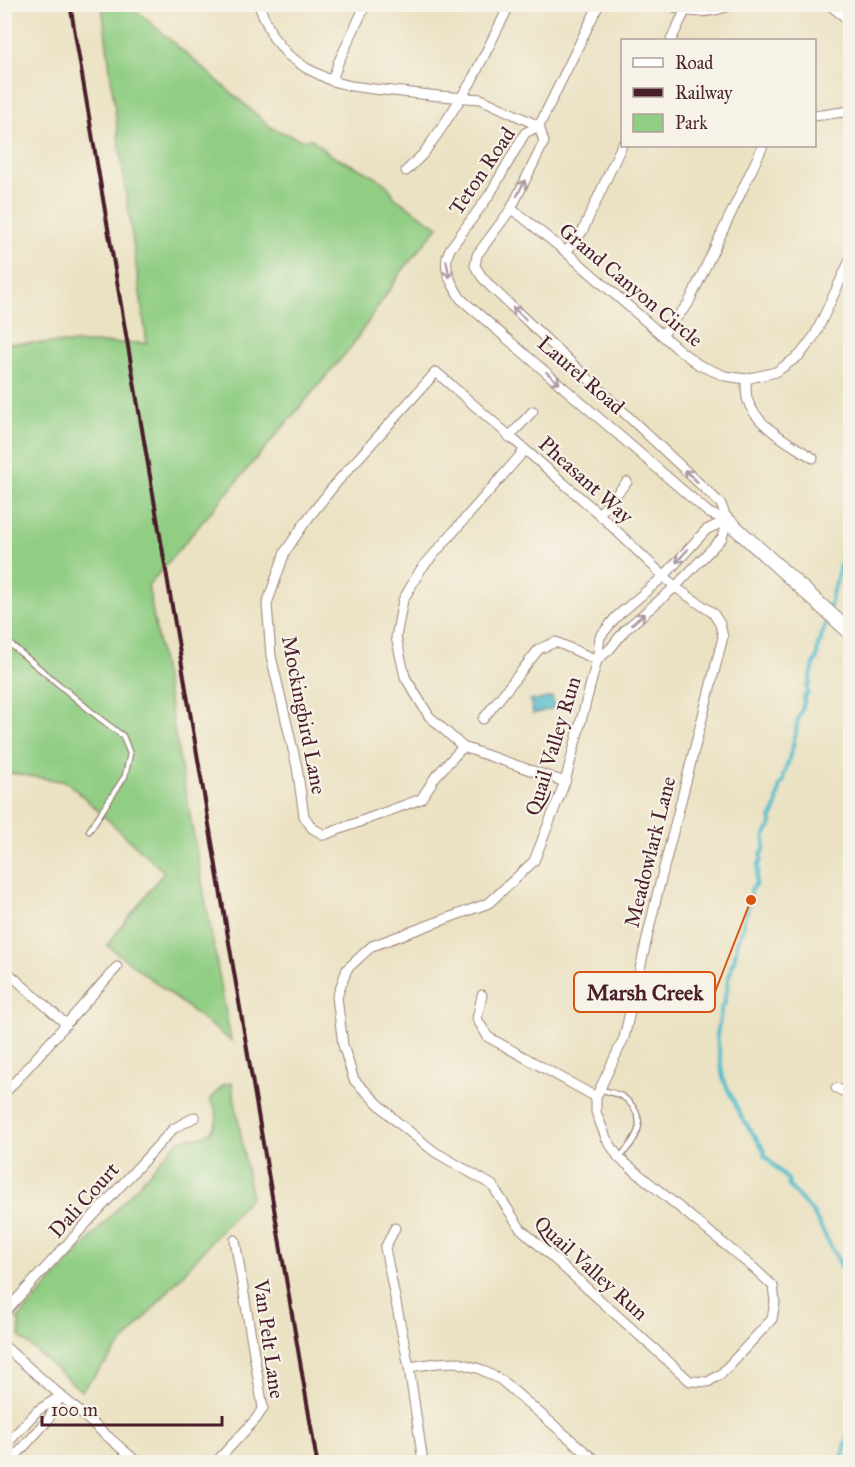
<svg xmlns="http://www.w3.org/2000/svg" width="855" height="1467" font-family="'IM FELL Great Primer',serif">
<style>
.green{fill:#91ce84;stroke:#6e7658;stroke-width:1.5}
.water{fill:#50bccb;stroke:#4d6e7b;stroke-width:1.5}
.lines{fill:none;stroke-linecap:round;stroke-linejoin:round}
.stream{stroke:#50bccb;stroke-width:4}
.lane-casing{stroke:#9a8077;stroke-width:7}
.street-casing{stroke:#9a8077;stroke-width:11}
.secondary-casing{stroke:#9a8077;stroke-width:16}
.lane{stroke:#fff;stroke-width:4.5}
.street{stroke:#fff;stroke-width:9}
.secondary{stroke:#fff;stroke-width:14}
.rail{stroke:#4a1f2b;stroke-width:4}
.oneway{stroke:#ae9aa0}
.labels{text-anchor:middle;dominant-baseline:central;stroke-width:4.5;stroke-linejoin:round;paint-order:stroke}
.street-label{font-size:21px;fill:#4a1f2b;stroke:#f7f3e8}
.leader{fill:none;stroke:#d8530f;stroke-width:2}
.callout-dot{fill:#d8530f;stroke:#f7f3e8;stroke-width:2}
.callout{fill:#f7f3e8;stroke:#d8530f;stroke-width:2}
.callout-label{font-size:22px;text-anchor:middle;font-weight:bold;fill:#4a1f2b}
</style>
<rect width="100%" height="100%" fill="#f7f3e8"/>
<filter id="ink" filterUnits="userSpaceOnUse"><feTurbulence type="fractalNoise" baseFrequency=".0167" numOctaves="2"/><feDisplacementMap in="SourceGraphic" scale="12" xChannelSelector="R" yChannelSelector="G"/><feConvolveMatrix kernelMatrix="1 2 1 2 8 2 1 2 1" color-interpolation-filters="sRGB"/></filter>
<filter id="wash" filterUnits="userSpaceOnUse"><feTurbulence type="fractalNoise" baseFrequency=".008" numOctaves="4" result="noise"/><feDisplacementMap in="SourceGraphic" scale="24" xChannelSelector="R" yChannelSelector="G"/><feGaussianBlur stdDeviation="1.35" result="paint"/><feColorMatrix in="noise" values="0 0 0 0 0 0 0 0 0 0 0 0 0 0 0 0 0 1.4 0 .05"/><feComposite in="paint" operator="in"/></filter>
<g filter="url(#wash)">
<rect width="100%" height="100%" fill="#ebe2c3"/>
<g class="green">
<path d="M102,5H130L272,128L302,140L312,139C318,144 324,151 331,155C348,165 389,177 394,197L438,227L402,271L351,347L148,586L231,1041L107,945L164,872L67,782L10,773L5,776V343H147L120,150Z"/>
<path d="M232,1083L251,1196L81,1391L20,1337L19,1321L17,1320L176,1143C190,1132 209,1144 216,1122C218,1113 215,1107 210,1100L223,1085Z"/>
</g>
<path class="water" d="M552,697L555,708L533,714L530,700L534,699L535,701Z"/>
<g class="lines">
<g class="stream">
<path d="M829,608C832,603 831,600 832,594C833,587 838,583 837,575L840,572L839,567L842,563V556L847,547V533L850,530V523"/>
<path d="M828,615C825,620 827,622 825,626C823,633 820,634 821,641L818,644L817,659L814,663L813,670L810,677V683L807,687L808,693L804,697C805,707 799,714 797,723C796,729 797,734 794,739C794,748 789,753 789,761C785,766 787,770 783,775L784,781L779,786C780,793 776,798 777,806C773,810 775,815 771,819V826L765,835L764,850L761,853V861L758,864C759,871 755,876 756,884L751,889V900L743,922V928C739,933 741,937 737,942C738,949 734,954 734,961L731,966V972C725,979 730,989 725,996V1003L722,1006L717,1035L723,1079L742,1118L765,1151L764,1155L789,1181L788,1185L813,1213L844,1271L850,1287"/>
<path d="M841,1462L850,1431"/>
</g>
</g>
</g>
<g filter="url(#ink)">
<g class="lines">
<g class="lane-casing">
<g id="lane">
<path d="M4,639L98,717L123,736L130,754L125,776L89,831"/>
<path d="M600,1089C607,1092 617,1093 623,1097C633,1104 642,1117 638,1130C635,1141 626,1150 619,1158"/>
</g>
</g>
<g class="street-casing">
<g id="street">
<path d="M258,4L273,37L288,55L306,68L332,81L351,86L374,89L439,96L481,99L539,126"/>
<path d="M599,4L539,126L525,133L490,194L450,249C441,267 451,283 461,299L709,513L727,520"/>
<path d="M669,4C690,17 714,12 735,4"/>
<path d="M828,4L850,21"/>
<path d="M671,40L685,11"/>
<path d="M332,81L338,63L366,4"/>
<path d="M814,116L850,111"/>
<path d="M539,126L544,142L511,209L477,255L475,266L482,277L490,286L721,504L727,520"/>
<path d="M406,171L423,154L441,129L471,82L510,4"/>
<path d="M511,209L521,216L566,252L678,349L699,365L725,376L746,379L776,372L800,355L815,335L850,260"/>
<path d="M566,252L582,232L622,145"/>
<path d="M662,335L688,304L763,146"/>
<path d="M746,379C746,385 746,392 747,398C754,425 791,444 813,458"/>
<path d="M509,437L533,411"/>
<path d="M525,450L421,569L403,600L396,637L405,677L429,716L463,747L565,782"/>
<path d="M599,514L627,482"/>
<path d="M597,660L610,649L625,630L675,587L722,538L727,520"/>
<path d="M483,719L539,649L556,642L597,660"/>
<path d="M463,747L436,776L421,799L324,835L312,828L304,816L297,767L271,656L267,604L285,552L306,521L337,482L436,372L599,514L675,587L713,613L720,624L723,637L657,895L624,1038L596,1097V1112L606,1138L619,1158L756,1270L773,1286L775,1302L772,1319L721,1374L708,1382L690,1381L520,1228L492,1185L435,1152L396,1121L354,1080L343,1045L337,997L347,969L372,946L489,903L534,861L565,782L597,660L600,637L616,617L664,576L706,530L727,520"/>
<path d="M4,969L66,1024"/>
<path d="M482,995L477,1019L488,1037L596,1097"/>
<path d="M836,1088L850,1094"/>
<path d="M4,1094L117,967"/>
<path d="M395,1228L385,1248L409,1367L423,1462"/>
<path d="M4,1313L173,1129L195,1117"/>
<path d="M4,1346L137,1462"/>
<path d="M409,1367L437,1363L456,1362L480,1369L501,1380L597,1462"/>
<path d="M4,1447L37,1411L59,1397"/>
<path d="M10,1462L48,1420L61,1395"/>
<path d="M216,1462L256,1419L263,1408L235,1240"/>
</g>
</g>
<g class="secondary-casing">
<path id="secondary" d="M727,520L850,632"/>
</g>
<use href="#lane" class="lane"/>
<use href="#street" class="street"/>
<use href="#secondary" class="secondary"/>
<path class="rail" d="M70,4L317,1462"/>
</g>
<defs><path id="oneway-shaft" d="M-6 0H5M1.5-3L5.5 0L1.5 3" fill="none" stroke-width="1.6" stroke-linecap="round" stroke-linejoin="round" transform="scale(1.5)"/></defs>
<g class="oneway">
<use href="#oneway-shaft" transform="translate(521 188) rotate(-64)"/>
<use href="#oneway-shaft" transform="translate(448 269) rotate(78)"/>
<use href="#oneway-shaft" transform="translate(519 313) rotate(-137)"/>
<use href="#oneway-shaft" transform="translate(553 378) rotate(41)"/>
<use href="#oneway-shaft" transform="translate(691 476) rotate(-137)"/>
<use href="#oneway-shaft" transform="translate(682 556) rotate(132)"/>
<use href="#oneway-shaft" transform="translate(638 619) rotate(-41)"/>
</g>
</g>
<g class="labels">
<g class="street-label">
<text transform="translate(482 171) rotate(-56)">Teton Road</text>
<text transform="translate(631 285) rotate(40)">Grand Canyon Circle</text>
<text transform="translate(581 375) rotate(41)">Laurel Road</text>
<text transform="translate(586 480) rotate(42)">Pheasant Way</text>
<text transform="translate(304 715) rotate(79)">Mockingbird Lane</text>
<text transform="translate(553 746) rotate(-73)">Quail Valley Run</text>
<text transform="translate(650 852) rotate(-76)">Meadowlark Lane</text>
<text transform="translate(84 1200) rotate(-48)">Dali Court</text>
<text transform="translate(591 1268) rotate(42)">Quail Valley Run</text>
<text transform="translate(269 1339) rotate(82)">Van Pelt Lane</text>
</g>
</g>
<path class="leader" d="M751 900L715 992"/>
<circle class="callout-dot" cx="751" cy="900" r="6"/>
<rect class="callout" x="574" y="972" width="141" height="40" rx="6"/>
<g class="callout-label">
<text x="645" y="1000">Marsh Creek</text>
</g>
<rect width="855" height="1467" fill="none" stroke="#f7f3e8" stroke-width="24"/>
<rect x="621" y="39" width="195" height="108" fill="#f7f3e8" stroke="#b29e9c" stroke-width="1.5"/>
<rect x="633" y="58" width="30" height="9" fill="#ffffff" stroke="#b29e9c" stroke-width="1.5"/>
<text x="675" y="69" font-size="18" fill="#4a1f2b">Road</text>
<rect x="633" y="88" width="30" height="9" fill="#4a1f2b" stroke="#b29e9c" stroke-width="1.5"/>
<text x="675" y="99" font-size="18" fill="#4a1f2b">Railway</text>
<rect x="633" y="114" width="30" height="18" fill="#91ce84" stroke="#b29e9c" stroke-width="1.5"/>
<text x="675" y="129" font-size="18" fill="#4a1f2b">Park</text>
<path d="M42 1416v9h180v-9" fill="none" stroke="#4a1f2b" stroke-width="3"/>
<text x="51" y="1416" font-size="18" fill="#4a1f2b" stroke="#f7f3e8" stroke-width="4.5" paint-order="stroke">100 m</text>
</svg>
